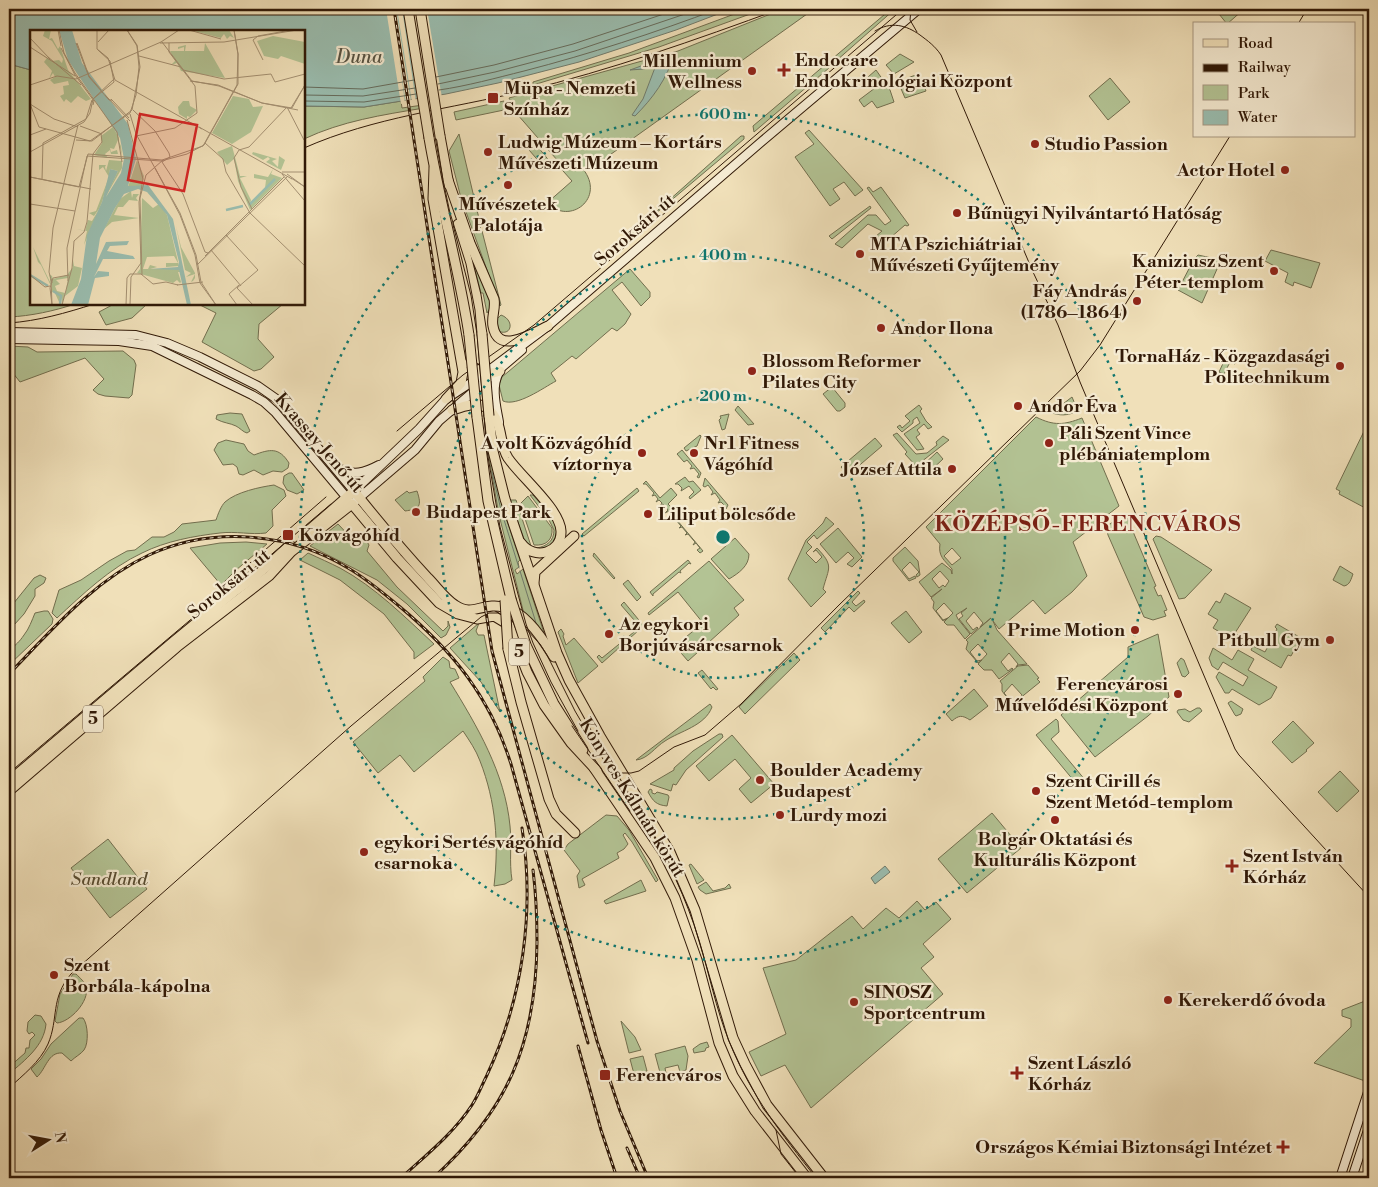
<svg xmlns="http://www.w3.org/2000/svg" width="1378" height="1187" font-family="'Libre Bodoni',serif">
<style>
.green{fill:#b3c394;stroke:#726e4e;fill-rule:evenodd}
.water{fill:#9abdaf;stroke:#707b6c}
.pier{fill:#f0e0b9}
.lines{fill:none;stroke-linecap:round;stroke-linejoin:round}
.shore{stroke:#666b5b;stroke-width:1}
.stream{stroke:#707b6c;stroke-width:1}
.secondary-casing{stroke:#311907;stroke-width:10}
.primary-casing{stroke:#311907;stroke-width:11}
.secondary{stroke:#f5ebd2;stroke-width:8}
.primary{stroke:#f0e0b9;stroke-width:9}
.tram{stroke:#311907;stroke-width:1}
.rail-casing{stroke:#311907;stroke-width:3}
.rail{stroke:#f5ebd2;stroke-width:1;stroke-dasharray:4;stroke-linecap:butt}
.primary-bridge-casing{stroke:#311907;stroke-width:11;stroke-linecap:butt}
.primary-bridge{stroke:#f0e0b9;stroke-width:9}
.ring{fill:none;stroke:#0f766e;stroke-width:2.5;stroke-dasharray:2.5 5}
.poi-dot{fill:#8f2418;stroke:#f5ebd2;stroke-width:2}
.labels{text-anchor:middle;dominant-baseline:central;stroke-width:4.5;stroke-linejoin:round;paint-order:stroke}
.shield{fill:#f5ebd2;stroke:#6c5844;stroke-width:1}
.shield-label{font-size:16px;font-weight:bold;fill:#311907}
.poi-label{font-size:18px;font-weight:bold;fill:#311907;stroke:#f5ebd2;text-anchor:start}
.street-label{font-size:18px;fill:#311907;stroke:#f5ebd2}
.park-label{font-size:18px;font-style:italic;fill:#584c31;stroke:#f5ebd2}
.water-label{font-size:19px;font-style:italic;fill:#565242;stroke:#f5ebd2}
.district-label{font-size:22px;font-weight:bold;letter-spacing:1px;fill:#7a1f14;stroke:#f5ebd2}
.inset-river{fill:none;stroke:#9abdaf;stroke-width:2.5}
.inset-road{fill:none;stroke:#a49072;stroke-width:1}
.view{fill:#d62828;fill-opacity:0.15;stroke:#d62828;stroke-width:2.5}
.inset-edge{fill:none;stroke:#311907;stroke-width:2.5}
.centre{fill:#0f766e;stroke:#f5ebd2;stroke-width:2.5}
.ring-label{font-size:15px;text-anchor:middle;font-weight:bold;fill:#0f766e;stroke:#f5ebd2;stroke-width:4.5;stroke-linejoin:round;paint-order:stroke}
</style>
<rect width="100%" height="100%" fill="#f0e0b9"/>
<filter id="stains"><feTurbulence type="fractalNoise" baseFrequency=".004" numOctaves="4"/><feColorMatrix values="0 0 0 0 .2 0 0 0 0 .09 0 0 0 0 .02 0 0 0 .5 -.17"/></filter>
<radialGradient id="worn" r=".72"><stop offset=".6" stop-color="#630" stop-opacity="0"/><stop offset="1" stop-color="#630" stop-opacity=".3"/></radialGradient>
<g class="green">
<path d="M748,9H764L659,47L533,85V82L629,53Z"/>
<path d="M783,9H814L593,167L583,169C606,198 570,226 547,203L572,181L555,162L558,161L517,114L509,98L678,51Z"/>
<path d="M891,9H895L836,61V62L754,132L753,126Z"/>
<path d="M1225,9H1242L1243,10L1227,24L1219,14Z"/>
<path d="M900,54L914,62L894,74L886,65Z"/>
<path d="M9,64L31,70V304H75C54,311 31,316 9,317Z"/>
<path d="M876,70L890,90L894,102L877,108L872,101L864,107L859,100L875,88L868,77Z"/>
<path d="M919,74L926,91L905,98L899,84L910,77Z"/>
<path d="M1110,78L1130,102L1108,120L1089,96Z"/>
<path d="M401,101L402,108L423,105L424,108C382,115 342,121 304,139V106L364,107Z"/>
<path d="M504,101V110L456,120L454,112Z"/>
<path d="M809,130L863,190L855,196L844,182L833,189L840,199L830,206L795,157L814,144L805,133Z"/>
<path d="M459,134L481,227L475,230L476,233L482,231L501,305L500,306L461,198L449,151Z"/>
<path d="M741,136H744V139L630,235Z"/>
<path d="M533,141L551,163L542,165L523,143Z"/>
<path d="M869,187L873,192L881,187L909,225L907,226L905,225L882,245L875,237L882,231L868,224L842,248L835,244L868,215H876L885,225L891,221L867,188Z"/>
<path d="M870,206L871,208L832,239L829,236Z"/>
<path d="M467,239L490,299L491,307L487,313L483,293H481Z"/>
<path d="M1271,250L1320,263L1311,288L1294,282L1293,286L1285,282L1288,273L1265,261Z"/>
<path d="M1198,255L1221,260L1202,303L1178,290L1194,259Z"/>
<path d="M630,269L650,292V297L641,306L622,282L612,290L631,314L625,324L617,331L612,328L576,359L572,356L551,373L556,381C543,388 517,407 503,401L499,385L502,377Z"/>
<path d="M114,304H147L132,318L106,325L99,312Z"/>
<path d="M198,304H283L259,324L258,339L274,357L261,369L254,371L202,342L216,313Z"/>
<path d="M501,315C515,320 512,337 498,331L495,321Z"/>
<path d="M9,346L28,347L37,352L123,351L134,360L136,365L132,395L129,398L105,396L98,394L93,390L104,379L85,358L20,382L9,368Z"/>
<path d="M1226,357L1235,362V364L1230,362L1224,374L1219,372Z"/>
<path d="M832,387L845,403V407L840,411H837L823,394Z"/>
<path d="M1072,397L1078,411C1066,416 1061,416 1049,412L1055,410Z"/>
<path d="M919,405L922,409L920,411L926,421L932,427L928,429L924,424L917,430L920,434L916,437L924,449L917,450L904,434L920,423L917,417L913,420V423L902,432L897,427L900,425L902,428L910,421L905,416Z"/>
<path d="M738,406L754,424L748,425L735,410Z"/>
<path d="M230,413L242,414L250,431L247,433C243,432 240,428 236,426C230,423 223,423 216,419L217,415Z"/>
<path d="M729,414L725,429L722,430L719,420L721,418L720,416Z"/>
<path d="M1036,417C1054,426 1064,425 1082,418L1119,506L1073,542L1087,576L1072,592L1045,614L1033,600L999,629L993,621L997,630L1027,664L1018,665L1016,667L1018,664L1009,653L1001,662L1008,671L1012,668L1013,669L999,679L992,670H984L978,664L987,654L978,644L970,652L977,661L982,660L978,663L966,649L968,642L966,640L991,618L980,627L983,623L974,612L966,621L973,630L977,627L978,628L971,634L959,619L963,616L961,613L967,608L956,615L958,619L970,634L965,639L954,625H947L944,622L953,613L944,603L936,611L943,620L948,618L943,621L933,608L934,602L931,598L942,589L931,597L919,582L942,563L951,570L952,574V569C944,560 938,556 940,544L926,527ZM952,548L961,558L952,565L944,556ZM940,571L949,581L945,587L943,585L939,588L932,579Z"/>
<path d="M485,420C490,470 504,513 520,560L518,562L519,567L515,570L517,574L523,569L546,639L525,618L499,515L488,452Z"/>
<path d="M1369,424V510L1339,494L1340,491L1336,489L1367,425Z"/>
<path d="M897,433L916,454L927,453L937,445L936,442L943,436L949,440L916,466L905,454L907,452L893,435Z"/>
<path d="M700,435L701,436L697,446L686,451L684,448Z"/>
<path d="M875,438L882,446L848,475L841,467Z"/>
<path d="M226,440L244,444L248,451L254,455C270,449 279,447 289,463L288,468L282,472L273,471L263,475L254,470L243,475L239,474L237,467L233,464L223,465L214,450L218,443Z"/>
<path d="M682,450L701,473L699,478L697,477L699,474L694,468L690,469L692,466L687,460L684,462L677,454Z"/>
<path d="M937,452L943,459L927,474L921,467Z"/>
<path d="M289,473H292L304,490L297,494L287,490L283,483L284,476Z"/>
<path d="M685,477L689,482L693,481L701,490L690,499L689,497L694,492L689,486L681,491L682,488L678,484H675Z"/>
<path d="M705,478L728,505L726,509L723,510L726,507L721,502L718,503L720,500L715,493L711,495L713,492L708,485L705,487L703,486Z"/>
<path d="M646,481L660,498L671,488L677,495L668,504L674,510L680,506L671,513L703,551L700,553L697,550L700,548L696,543L693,545L695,542L688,534L685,535L687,533L682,527L679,528L681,526L675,519L672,520L674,518L669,511L665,513L668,510L663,504L660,506L662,503L659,500L656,502L658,499L655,495L652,496L654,493L646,484H643Z"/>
<path d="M274,485L284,490L286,496L272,510L273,526L266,533C251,535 236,531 220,533C194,536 166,541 142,553C110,568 83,594 57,618L52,613L59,590L81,580L109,561L127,551L135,550L152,537H164L174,532L182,524L216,520C218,514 221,506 225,502C236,492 260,487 274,485Z"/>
<path d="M637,488L639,491L584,536L582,534Z"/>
<path d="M407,491L409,493L417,491C422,506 420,509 405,511L395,500Z"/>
<path d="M530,495H533C543,507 559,521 557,538L549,548L536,551L537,548C547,546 554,541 554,530L549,520Z"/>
<path d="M528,496L552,528C553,540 546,546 534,545L520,504Z"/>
<path d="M510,500H516L531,546V549L524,539Z"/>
<path d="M1122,515L1124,516L1126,515L1156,586L1154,587L1158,596L1161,595L1167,610L1164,611L1166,616L1153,620L1144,617L1108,535L1106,527Z"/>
<path d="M826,517L834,524L817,539L814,535L807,542L812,547L806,553L816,563L822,557L816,550L813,552L817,548C834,566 829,567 823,589L826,592L811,607L788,579L806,540L823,523Z"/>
<path d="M338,524L355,542L366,540L369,545L367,551L397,587L443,631L448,626V621L450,627L446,635L441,638L407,604L377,580L310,546Z"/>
<path d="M838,528L862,557L852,567L847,564L854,558L848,552L836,563L820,544Z"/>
<path d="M1156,536L1161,537L1212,570L1185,598L1179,599L1153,539Z"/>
<path d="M735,538L749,554C749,566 739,573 729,579L711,559Z"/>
<path d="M246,542L267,544L236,570L221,585L190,548L220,543Z"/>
<path d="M905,547L918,561L920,575L917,577L916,575L919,572L910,562L902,570L909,579L915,576L916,578L909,581L893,561V558Z"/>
<path d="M308,553C319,558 330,563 340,568C375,587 405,617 434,644L414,659V652L384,614L340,580L300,560Z"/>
<path d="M594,553L615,578L614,579L593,556Z"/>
<path d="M688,560L691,564L689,563L680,571L681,573L679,572L653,594V596L650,592Z"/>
<path d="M709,561L744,600L734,608L739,615L688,661L675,646L703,623L678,592L649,615L648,613Z"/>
<path d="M1340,566L1353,574C1351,579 1350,585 1344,586L1333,580Z"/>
<path d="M40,575L46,578L44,583L35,589V596L24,614L14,625V631L9,633V609L34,578Z"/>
<path d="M628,580L641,597L637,601L623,584Z"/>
<path d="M858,591L860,593L852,602L856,606L864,600L865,602L854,612L849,607L825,632L821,628Z"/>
<path d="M1225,593L1251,608L1235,633L1245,639L1241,645L1213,628L1218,620L1208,614L1216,601L1220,603Z"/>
<path d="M624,602L643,625L641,628L621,605Z"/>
<path d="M44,611H48L53,619L52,624L9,665C9,644 14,650 24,635C29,629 32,620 35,613Z"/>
<path d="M906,611L922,632L909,643L891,623Z"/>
<path d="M479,623L476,631L478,635H484L500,712L481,682L450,648Z"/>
<path d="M635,624L639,630L602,663L597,657L599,655L602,658L634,632L631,628Z"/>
<path d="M1277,624L1301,638L1291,656L1288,655L1281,668L1251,650L1253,646L1265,652L1277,629L1275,627Z"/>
<path d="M561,629L564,634L563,636L566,645L574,638L598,666L578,683L558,632Z"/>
<path d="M1158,634L1169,697L1148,716L1095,757L1061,715L1128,657V647Z"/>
<path d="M1213,648L1232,660L1238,650L1254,659L1248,670L1277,687L1271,698L1259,705L1232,689L1229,693H1225L1216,677L1219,672L1243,686L1248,677L1223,662L1218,670L1212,666L1209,658Z"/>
<path d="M794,653L800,660L745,714L739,707Z"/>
<path d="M443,657L449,661L450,668L455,669L459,678L450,682C477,726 505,773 510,826C512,844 509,862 512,880L505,884L494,886C499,843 496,802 480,761C476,750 469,740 463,731L414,772L400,755L378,773L353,742L425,681L423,677Z"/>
<path d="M1181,658L1184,660L1189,673L1185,677L1182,676L1177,663Z"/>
<path d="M1028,665L1039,678L1037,679L1040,682L1019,699L1022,695L1012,684L1004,693L1012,702L1016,700L1012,704L1002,691V684L1000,681L1018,666Z"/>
<path d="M702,670L718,689L716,690L713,687L711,689L698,673Z"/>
<path d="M974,689L988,706L970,720C962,715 959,715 952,721L946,714Z"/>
<path d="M1231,701L1243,709L1241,714L1236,716L1235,715L1228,703Z"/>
<path d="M710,704L712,707C705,726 680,731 665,741C655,747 648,759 636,760Z"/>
<path d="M1197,708H1200L1202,711L1189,722L1183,720L1177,712L1178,710L1185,709L1190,712Z"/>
<path d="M1056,719L1058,721L1059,732L1051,739L1086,781L1079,787L1036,735Z"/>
<path d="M1293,721L1314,743L1306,750L1307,751L1292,763L1272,742Z"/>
<path d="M719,734H722L723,737L686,770L676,785L673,784L671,791L650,784L674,770V768L693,751Z"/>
<path d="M732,735L774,784L751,803L739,789L751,778L735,759L709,781L696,766Z"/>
<path d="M1340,771L1359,791L1337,812L1318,792Z"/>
<path d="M650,789L652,790V793L655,794L657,792L668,795L669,797L667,806C656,805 653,801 648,792Z"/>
<path d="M992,813L1021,848L967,893L938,859Z"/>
<path d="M606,815L617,816L629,830L658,880L656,882L632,842L625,833L623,835L628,844L624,849L617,853L619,858L582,879L585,885L579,888L577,876L580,871L564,850L568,844Z"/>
<path d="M108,839L147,889L110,918L71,868Z"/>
<path d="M691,864L704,880L697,884L689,865Z"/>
<path d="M641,880L646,891L606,904L604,901Z"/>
<path d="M706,882L713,891L725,888L729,884L731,888L706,894L700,890L698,887Z"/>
<path d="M917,901L925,910L936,902L951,919L923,944L934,957L921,968L943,994L811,1108L785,1065L761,1076L749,1052L786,1034L763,968L796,960L852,916L863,929L886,908L899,918Z"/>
<path d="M73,974H76C80,978 85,982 86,987C90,1001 70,1022 57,1023L55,1021L60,994Z"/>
<path d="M1365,1001H1369V1068L1365,1081L1314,1063L1351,1027V1019L1342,1016V1010Z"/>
<path d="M35,1015L41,1016L46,1024C44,1046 25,1060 9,1074V1067L25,1053L26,1048H29L30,1040L35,1035L32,1032L29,1034L27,1031L28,1022Z"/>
<path d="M79,1018H83C88,1024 89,1043 84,1050C81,1054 75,1057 71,1061L62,1053C48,1052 46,1069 37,1077L31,1069L41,1059L51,1044Z"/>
<path d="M621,1021L635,1037L641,1050L629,1053Z"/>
<path d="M707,1042L709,1047L706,1048L705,1051L694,1053L693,1049L700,1044Z"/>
<path d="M685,1046L688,1056L686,1070L680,1072L678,1065L665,1068L666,1073H668L669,1078L662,1080L655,1054Z"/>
<path d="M643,1056L647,1071L634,1074L630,1059Z"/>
</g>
<g class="water">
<path d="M9,9H731L676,30L579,62L498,83L446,94L364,107L304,106V31H31V70L9,64Z"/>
<path d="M674,54C667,79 653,98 635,116L632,115L643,99L656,65L644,69L630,70Z"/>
<path d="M885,866L890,872L875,884L871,878Z"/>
</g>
<g class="pier">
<path d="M386,9H396L411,102L406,103L399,58L405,103L401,104Z"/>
<path d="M397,9H402L416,102H412Z"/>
<path d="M405,9H427L442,98L420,101Z"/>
</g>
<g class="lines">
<g class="shore">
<path d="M436,77L494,65L573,44L679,9"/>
<path d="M438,84L495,72L575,51L700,9"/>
<path d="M304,87L363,89L414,80"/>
<path d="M439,90C467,86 496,78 524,71C590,54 654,33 718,9"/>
<path d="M304,95L363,96L415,88"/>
<path d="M304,101L364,102L416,94"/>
</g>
<g class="stream">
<path d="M492,472L501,510L519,568"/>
<path d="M520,571L536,623L543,633"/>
</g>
<g class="secondary-casing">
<g id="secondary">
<path d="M9,332L136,335L167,343L200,357L258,386L278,400L354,491L419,429L446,399L484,374L548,326L760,143L919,9"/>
<path d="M9,339L119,341L152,346L252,395L264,402L275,412L352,504L415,450L439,421L522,350"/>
<path d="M499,422C496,405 491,387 499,372"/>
<path d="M338,468C354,476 364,473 379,465"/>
<path d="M1340,1178L1369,1089"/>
<path d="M1352,1178L1369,1127"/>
</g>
</g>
<g class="primary-casing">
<g id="primary">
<path d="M440,136L449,185"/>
<path d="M429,138C440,204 459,268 469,335"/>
<path d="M434,168L433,199L463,372L461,383L446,399"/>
<path d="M448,180L470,243L494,299C496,309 491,317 493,326C498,356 533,333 548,326"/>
<path d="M458,224L476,295L482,334"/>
<path d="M469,363C479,373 486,376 500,371"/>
<path d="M452,410C464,407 477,400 488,409C504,422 498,442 508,458C521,477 560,509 561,531C562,553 534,561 521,543"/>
<path d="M489,416L493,451L505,499L557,653L569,680L600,736L670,852L695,910L733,1038L745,1064L767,1105L824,1178"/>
<path d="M477,417L488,501L511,599"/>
<path d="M308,531L354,491C378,521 402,550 428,578C437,587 445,599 455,605C470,615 477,607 492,606C521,604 541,636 554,657"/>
<path d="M534,583L535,572L574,536"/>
<path d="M526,645L554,704L583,750"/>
<path d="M508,649L521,702L549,799L556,814L575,833"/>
<path d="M594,768L655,858L675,898L697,960L719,1043L733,1076L755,1111L807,1178"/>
<path d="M9,781L173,642L235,591L256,576L290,545"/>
<path d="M9,791L177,647L269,576L291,552L352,504L397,558L439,603L458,614L477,619L494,616L509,625L527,672L544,705L571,743L597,771"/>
</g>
</g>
<use href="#secondary" class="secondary"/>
<use href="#primary" class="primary"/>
<g class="tram">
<path d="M416,9L443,180L450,213L466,264L475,310L487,451L500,527L526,624L533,643L551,682L578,731"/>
<path d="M911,9L910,20L917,32"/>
<path d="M1298,24L1307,9"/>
<path d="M875,31C891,21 906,25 920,35C928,41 935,46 941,55L1033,272L1058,325L1080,382L1235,749L1239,755L1369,897"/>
<path d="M304,148C374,117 450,109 524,91C611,70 695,40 780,9"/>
<path d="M9,323C38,321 66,313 94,304"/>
<path d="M397,431L463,375L534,325L903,9"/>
<path d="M242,570L326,497"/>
<path d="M572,726L630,811"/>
<path d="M609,770C624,786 635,804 646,823C668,860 686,898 699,940C709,973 716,1009 729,1041C751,1096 781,1133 816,1178"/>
<path d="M9,773L234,583L266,559L331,504"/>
<path d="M9,1088C23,1075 40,1062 48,1044C59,1018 50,999 71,974L351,726L481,617L489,613H498L524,627L540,644L547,655L575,711L603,759L611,768L620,773H631L639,771L674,747L705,735L741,704L839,605L1080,371L1100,345L1230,136"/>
<path d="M776,1130L781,1154L800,1178"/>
</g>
<g class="rail-casing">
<g id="rail">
<path d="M394,9L492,651L597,1041L620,1111L648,1178"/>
<path d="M9,674C51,631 93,581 149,555C212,526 289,532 348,568C367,579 383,593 399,606C453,651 490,697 511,764L588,1043"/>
<path d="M578,1046L601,1130L617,1178"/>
<path d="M627,1148L640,1178"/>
<path d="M401,1178C426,1155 453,1134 472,1105C478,1096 482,1085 487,1075C523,998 535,911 522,828"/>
<path d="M433,1178C508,1110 536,1044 537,942C537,918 536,894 533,870"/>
</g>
</g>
<use href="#rail" class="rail"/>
<g class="primary-bridge-casing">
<g id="primary-bridge">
<path d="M408,9L429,138"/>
<path d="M420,9L440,136"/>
<path d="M482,334L489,416"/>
<path d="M469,335L477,417"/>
<path d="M511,599L526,645"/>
<path d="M505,600L508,649"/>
</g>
</g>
<use href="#primary-bridge" class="primary-bridge"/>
</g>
<g class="ring">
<circle cx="723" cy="537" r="141"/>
<circle cx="723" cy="537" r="282"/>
<circle cx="723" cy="537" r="423"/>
</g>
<g class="poi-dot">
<path d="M781.5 62.5h5v5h5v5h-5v5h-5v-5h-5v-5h5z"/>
<circle cx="752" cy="71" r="5"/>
<rect x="487" y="92" width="12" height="12" rx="2.5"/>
<circle cx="1035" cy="144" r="5"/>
<circle cx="488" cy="152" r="5"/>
<circle cx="1285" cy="170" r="5"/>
<circle cx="508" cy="185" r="5"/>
<circle cx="957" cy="213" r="5"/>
<circle cx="860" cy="254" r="5"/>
<circle cx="1274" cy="271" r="5"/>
<circle cx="1137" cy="301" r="5"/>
<circle cx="881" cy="328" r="5"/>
<circle cx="1340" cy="366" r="5"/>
<circle cx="752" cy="371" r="5"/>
<circle cx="1018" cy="406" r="5"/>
<circle cx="1049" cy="443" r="5"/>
<circle cx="642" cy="453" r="5"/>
<circle cx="694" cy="453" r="5"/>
<circle cx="952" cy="469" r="5"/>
<circle cx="416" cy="512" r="5"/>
<circle cx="648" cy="514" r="5"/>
<rect x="282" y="529" width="12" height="12" rx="2.5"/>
<circle cx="1135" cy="630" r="5"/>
<circle cx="609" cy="634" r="5"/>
<circle cx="1330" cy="640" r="5"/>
<circle cx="1178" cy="694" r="5"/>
<circle cx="760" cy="780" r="5"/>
<circle cx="1036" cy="791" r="5"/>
<circle cx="780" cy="815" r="5"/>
<circle cx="1055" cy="820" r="5"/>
<circle cx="364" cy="852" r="5"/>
<path d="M1229.5 858.5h5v5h5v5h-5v5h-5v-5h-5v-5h5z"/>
<circle cx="54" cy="975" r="5"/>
<circle cx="1168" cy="1000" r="5"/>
<circle cx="854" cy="1002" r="5"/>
<path d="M1014.5 1065.5h5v5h5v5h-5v5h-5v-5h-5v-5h5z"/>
<rect x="599" y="1069" width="12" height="12" rx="2.5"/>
<path d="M1280.5 1139.5h5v5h5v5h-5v5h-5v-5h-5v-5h5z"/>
</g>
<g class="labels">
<g class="shield">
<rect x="509" y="638.5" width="20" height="27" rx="4"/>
<rect x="83" y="705.5" width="20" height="27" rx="4"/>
</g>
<g class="shield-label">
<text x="519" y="652">5</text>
<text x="93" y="719">5</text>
</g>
<g class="poi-label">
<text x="795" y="60">Endocare<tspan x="795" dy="21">Endokrinológiai Központ</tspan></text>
<text x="742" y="61" text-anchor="end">Millennium<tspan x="742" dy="21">Wellness</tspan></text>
<text x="504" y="88">Müpa - Nemzeti<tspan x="504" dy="21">Színház</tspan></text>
<text x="498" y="142">Ludwig Múzeum – Kortárs<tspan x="498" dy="21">Művészeti Múzeum</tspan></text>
<text x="1045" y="144">Studio Passion</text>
<text x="1275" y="170" text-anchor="end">Actor Hotel</text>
<text x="508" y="204" text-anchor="middle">Művészetek<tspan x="508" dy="21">Palotája</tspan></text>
<text x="967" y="213">Bűnügyi Nyilvántartó Hatóság</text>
<text x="870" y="244">MTA Pszichiátriai<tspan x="870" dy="21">Művészeti Gyűjtemény</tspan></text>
<text x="1264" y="261" text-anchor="end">Kaniziusz Szent<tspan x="1264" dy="21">Péter-templom</tspan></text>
<text x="1127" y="291" text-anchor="end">Fáy András<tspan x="1127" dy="21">(1786–1864)</tspan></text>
<text x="891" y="328">Andor Ilona</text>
<text x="1330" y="356" text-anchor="end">TornaHáz - Közgazdasági<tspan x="1330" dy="21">Politechnikum</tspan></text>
<text x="762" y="361">Blossom Reformer<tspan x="762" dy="21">Pilates City</tspan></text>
<text x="1028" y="406">Andor Éva</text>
<text x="1059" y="433">Páli Szent Vince<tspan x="1059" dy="21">plébániatemplom</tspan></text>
<text x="632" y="443" text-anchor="end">A volt Közvágóhíd<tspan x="632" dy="21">víztornya</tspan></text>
<text x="704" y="443">Nr1 Fitness<tspan x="704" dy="21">Vágóhíd</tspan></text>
<text x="942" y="469" text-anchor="end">József Attila</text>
<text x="426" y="512">Budapest Park</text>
<text x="658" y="514">Liliput bölcsőde</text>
<text x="299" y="535">Közvágóhíd</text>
<text x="619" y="624">Az egykori<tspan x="619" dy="21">Borjúvásárcsarnok</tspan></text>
<text x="1125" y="630" text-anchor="end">Prime Motion</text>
<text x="1320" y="640" text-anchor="end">Pitbull Gym</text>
<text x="1168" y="684" text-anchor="end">Ferencvárosi<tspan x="1168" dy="21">Művelődési Központ</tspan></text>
<text x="770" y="770">Boulder Academy<tspan x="770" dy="21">Budapest</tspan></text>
<text x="1046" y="781">Szent Cirill és<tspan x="1046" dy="21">Szent Metód-templom</tspan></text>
<text x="790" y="815">Lurdy mozi</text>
<text x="1055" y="839" text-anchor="middle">Bolgár Oktatási és<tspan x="1055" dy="21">Kulturális Központ</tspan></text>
<text x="374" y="842">egykori Sertésvágóhíd<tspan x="374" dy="21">csarnoka</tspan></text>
<text x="1243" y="856">Szent István<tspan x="1243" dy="21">Kórház</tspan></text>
<text x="64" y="965">Szent<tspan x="64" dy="21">Borbála-kápolna</tspan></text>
<text x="864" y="992">SINOSZ<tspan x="864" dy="21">Sportcentrum</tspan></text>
<text x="1178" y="1000">Kerekerdő óvoda</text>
<text x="1028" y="1063">Szent László<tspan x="1028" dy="21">Kórház</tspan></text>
<text x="616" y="1075">Ferencváros</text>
<text x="1272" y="1147" text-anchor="end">Országos Kémiai Biztonsági Intézet</text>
</g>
<g class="street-label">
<text transform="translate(635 230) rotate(-41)">Soroksári út</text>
<text transform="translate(319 443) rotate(49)">Kvassay Jenő út</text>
<text transform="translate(229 584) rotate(-39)">Soroksári út</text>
<text transform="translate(632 798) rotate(58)">Könyves Kálmán körút</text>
</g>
<g class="park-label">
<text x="109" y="879">Sandland</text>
</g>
<g class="water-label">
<text x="359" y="57">Duna</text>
</g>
<g class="district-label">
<text x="1088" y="524">KÖZÉPSŐ-FERENCVÁROS</text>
</g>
</g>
<g transform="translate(30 30)">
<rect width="275" height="275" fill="#f0e0b9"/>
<path d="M15,0H21L19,9L22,8L28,19L30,16L38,40L61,69L56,71L48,66L41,73L36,69L34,72L30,66L34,64L33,56L39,55L38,51L24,54L20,50L25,47L23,43L19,49L22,41L14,32L17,28L10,23L22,31L29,30L32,33L33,29L22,11L13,6ZM160,0H199L204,8L200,6L197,9L194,4L191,8ZM243,6L275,12V34L251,26L248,29L234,26L227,11ZM175,13L195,48L151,41L147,33L141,35L145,31L140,21H154V17L148,19V17L156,15L155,21H174ZM203,66L219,69L223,77L233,76L221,102L202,114L182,103ZM153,71H159L160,76L167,80L160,87L157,86V89L149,84L148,77ZM83,97L89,108V112L91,116L92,126L88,110L84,119L80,118L81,122L87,120L88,124H81L80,120L75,124L78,128L64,125L72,113L71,106ZM202,116L210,146H217L210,148L221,170L220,174L235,158L236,150L224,148V144L238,147L243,139L241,144L252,148L220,180L208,151L204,129L197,135L187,122ZM223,122L247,129L242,131L248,137L249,126L255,130L251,140L236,132L240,129L238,127L233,130L222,124ZM79,130L92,131V138L76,166L88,141L80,139L78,150L72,172L54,215L57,201L46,199L55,201L58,190L62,191L71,176L64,186L59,183L66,181L79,147L73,137L69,140V135H76L75,137L76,141ZM107,130L114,146L112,156L98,157ZM101,161L102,168L103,164H109L106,168L108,171L99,170L93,177H88L84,185L109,188L82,192L74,199L90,169ZM112,168L123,178L129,174L137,185L149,236L136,237V233H148L144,226L117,227L113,239H118L120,235L127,237L120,239H148L151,242H148L151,252L150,253L147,250L143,253L107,243L110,239ZM146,196L151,217L165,243V248L163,251L161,252L165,244L156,247L161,243L155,240ZM3,217L21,254L19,244L22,246L33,243L22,246L23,249L37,245L43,237L42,236L43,230L44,236L52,238L48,256L35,266L38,248L26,250L30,254L25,256L27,261L35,263L32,275V265L29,272L24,261L21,263L22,255L20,254L11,235L8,232Z" fill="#b3c394"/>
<path d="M29,0H42L52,33L98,94L106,129L98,156L118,155L143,189L161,275H157L149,240L119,239L148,237L149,232L137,185L117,162L108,159L94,164L85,178L70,208L66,234L76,212L99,211L97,215L80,216L77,221L103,226L105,229H73L64,247L68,241L79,242V246L65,248L58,275H41L51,249L57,205L72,172L80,139L88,141L76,167L91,143L94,129L90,108L38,30Z" fill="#9abdaf"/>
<path class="inset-river" d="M219,175L245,149M196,180L213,176M0,245L18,256M23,261L31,266L30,274"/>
<path class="inset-road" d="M28,0L31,16M29,0L34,23L45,43L87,102L92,132M67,0V19L78,28L85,50L172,99M159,0L191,9M0,8L20,29M223,10L228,6L261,0M223,10L233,30M68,12L79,0M132,12L162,51L189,56L232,73L262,78L275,55M46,13L59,47L79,70H82M47,13L59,46L71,60M130,13L194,12L267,0M0,17L45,46M31,18L45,45L64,71L63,75M109,26L151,37M18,27L51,55M153,40L194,49L241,44L245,52L275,44M160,51L188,55L232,73L268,80M0,55L27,46L46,49L131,12L149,0M75,65L100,91M63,69L85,48M81,69L99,88M0,74L9,97L60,111L100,83L106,65L109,37L107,16L97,0M0,74L24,89L48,97M257,77L274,110M261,78L275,55M103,80L125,101L139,123L140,127L132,132L153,164L175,222L178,223M100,84L106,104L150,183L166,225L171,252L186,275M97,90L113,149L109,172L111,233L101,247L100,275M50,96L72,104M169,97L262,149M0,105L16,99M106,106L145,98L167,83L165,56L139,22V13M46,110L62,111L102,80L110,37L107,15L97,0M175,113L193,129L196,142L220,183L275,236M0,122L54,92L60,83L63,69L84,52L80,31L68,20M125,138L150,185L165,225L170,253L186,275M252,142H275M252,144L275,171M257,144L275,157M0,147L61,159M0,147L49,157L58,124L132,130L173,116L207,55L208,24L204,0M261,148L275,157M12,150L13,113L56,89L62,70M0,174L45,181M222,179L211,157L204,128L209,120L219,117L257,77M196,205L228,240L207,258L223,275M181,220L211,256M175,226L254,147M167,235L258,146M0,245L15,257L20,256M112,245L110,168L116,145L133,130M21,249L22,275M38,251L37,218L57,126L131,131L157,124L174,115L208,54V24L204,0M22,253L19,242L23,198L48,95M147,255L173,252M22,275L20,258L23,248L39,245M32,275L42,238L44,211L54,202L57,192L63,124L72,112L71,104M96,275L97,248L100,244H111L123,254L136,252L148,255M207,275L199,264L209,255"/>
<path class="view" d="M110,84L167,95L154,161L98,150Z"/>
<rect width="275" height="275" class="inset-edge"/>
</g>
<circle cx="723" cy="537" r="8" class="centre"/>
<g class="ring-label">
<text x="723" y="119">600 m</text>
<text x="723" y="260">400 m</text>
<text x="723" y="401">200 m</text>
</g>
<rect width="1378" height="1187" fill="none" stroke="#f0e0b9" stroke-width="30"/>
<rect x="10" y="10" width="1358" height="1167" fill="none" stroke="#311907" stroke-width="2.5"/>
<rect x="15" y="15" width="1348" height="1157" fill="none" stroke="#311907"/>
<rect x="1193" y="22" width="162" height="115" fill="#f5ebd2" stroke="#a79781"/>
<rect x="1203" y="39" width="25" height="8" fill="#f0e0b9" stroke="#a79781"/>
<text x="1238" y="48" font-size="15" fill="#311907">Road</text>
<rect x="1203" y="64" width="25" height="8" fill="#311907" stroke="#a79781"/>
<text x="1238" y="72" font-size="15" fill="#311907">Railway</text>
<rect x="1203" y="85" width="25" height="15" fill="#b3c394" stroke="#a79781"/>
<text x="1238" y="98" font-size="15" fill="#311907">Park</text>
<rect x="1203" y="110" width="25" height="15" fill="#9abdaf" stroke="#a79781"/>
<text x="1238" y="122" font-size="15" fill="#311907">Water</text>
<g transform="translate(48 1140) rotate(79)" stroke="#f5ebd2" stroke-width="4" paint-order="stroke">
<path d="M0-4L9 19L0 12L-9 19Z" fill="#311907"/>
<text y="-8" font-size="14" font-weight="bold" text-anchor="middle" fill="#311907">N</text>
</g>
<rect width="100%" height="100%" filter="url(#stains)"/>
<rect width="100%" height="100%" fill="url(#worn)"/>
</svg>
